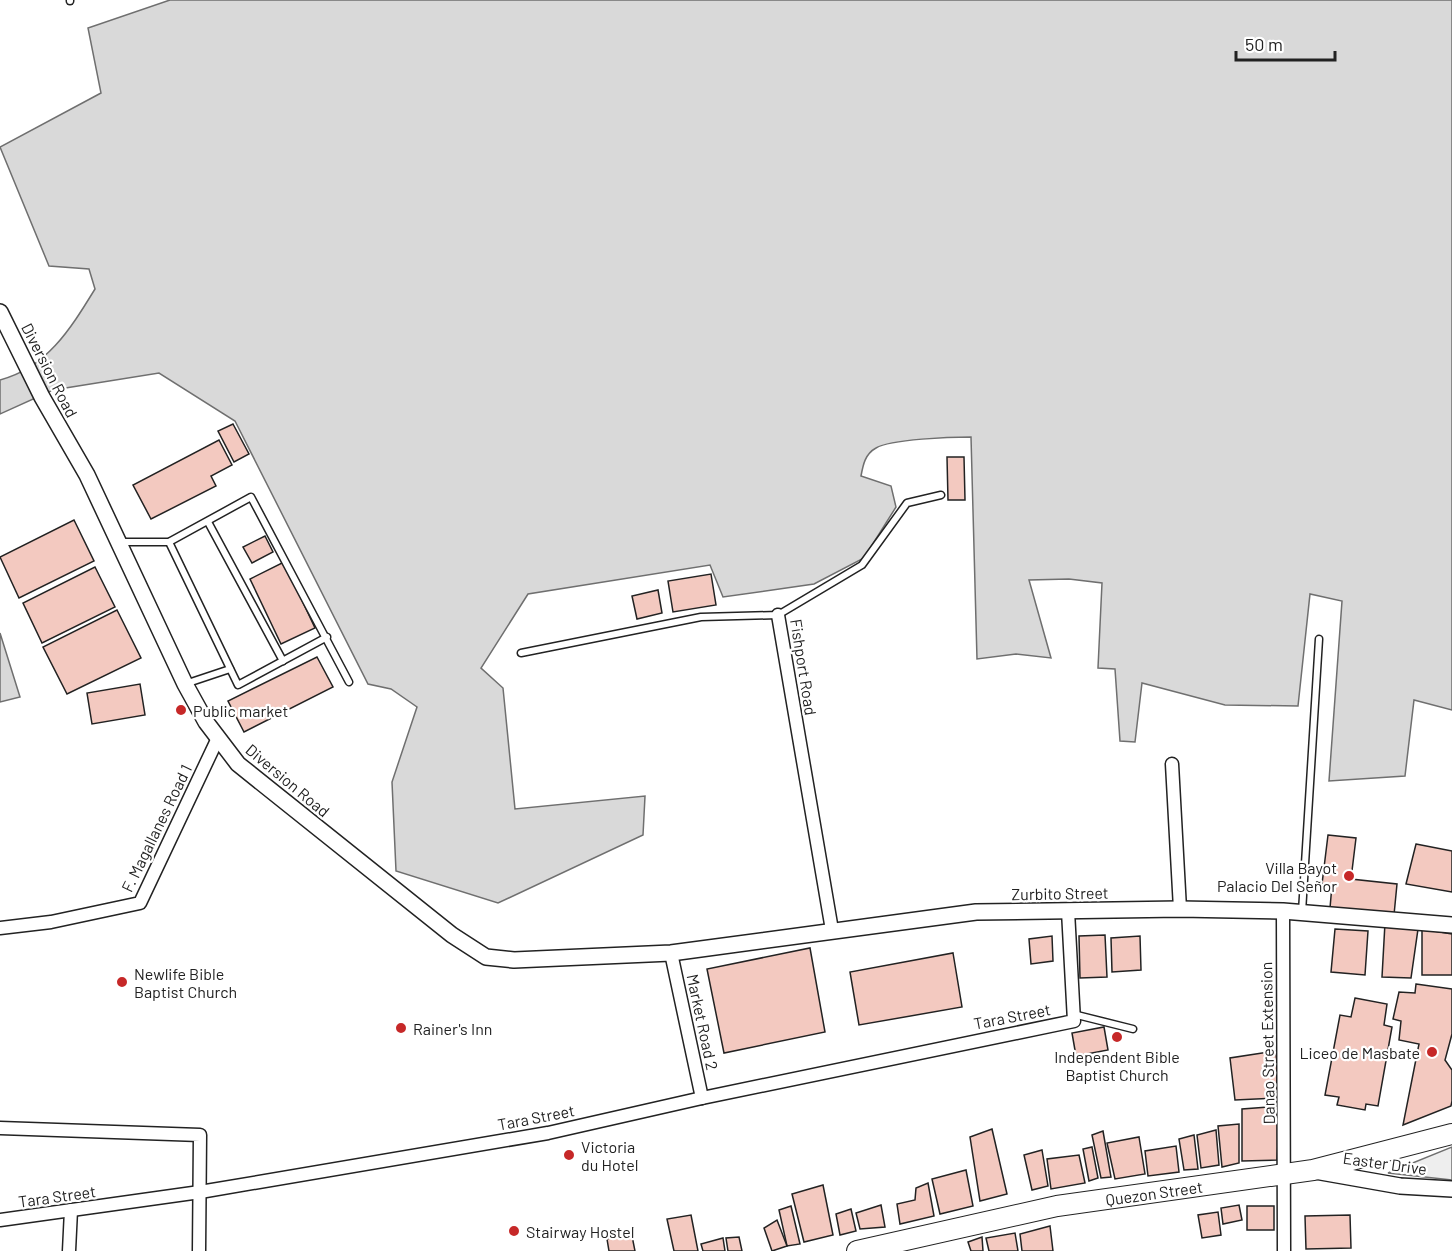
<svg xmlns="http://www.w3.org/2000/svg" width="1452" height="1251" font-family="Barlow,sans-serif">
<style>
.green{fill:#eee;stroke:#6f6f6f;stroke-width:1.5}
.water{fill:#d9d9d9;stroke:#6f6f6f;stroke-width:1.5}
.building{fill:#f3c9c0;stroke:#222;stroke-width:1.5}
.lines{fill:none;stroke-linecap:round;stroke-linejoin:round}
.service-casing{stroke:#222;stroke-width:9}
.minor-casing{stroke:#222;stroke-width:15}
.tertiary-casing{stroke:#222;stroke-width:18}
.primary-casing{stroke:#222;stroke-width:22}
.service{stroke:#fff;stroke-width:6}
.minor{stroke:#fff;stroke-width:12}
.tertiary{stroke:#fff;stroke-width:15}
.primary{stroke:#fff;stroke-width:20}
.poi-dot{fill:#c62828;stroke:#fff;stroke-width:2}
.labels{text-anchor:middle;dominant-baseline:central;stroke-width:4.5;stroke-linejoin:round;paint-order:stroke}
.street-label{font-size:16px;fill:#222;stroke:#fff}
.poi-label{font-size:16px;fill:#222;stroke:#fff;text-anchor:start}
</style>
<rect width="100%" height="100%" fill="#fff"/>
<path class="green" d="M1452,1147V1180L1388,1173Z"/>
<g class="water">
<path d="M170,0H1452V710L1414,700L1405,776L1329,781L1342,601L1310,594L1298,706L1225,705L1142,683L1135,742L1120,741L1115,669L1098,668L1102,583L1069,579L1029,580L1051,658L1016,654L977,659L971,437C952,437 891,439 876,448C865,454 863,465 861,476L891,486L896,507L864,558L814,584L723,597L710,565L528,594L481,668L503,688L515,809L645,796L643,835L498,903L396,871L392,782L417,707L391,689L368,684L235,421L159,373L53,390L0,414V380C47,368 71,328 95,289L89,269L49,266L0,147L101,93L88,28Z"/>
<path d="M0,633L20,697L0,702Z"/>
</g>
<g class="building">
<path d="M233,424L249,454L234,462L218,431Z"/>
<path d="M219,440L232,465L211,476L216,486L151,519L133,485Z"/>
<path d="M947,457H964L965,500H948Z"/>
<path d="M74,520L94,561L19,598L0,557Z"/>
<path d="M265,536L273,552L252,563L243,547Z"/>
<path d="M284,562L315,628L281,644L250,579Z"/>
<path d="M95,567L115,607L42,643L23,603Z"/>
<path d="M711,574L716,605L673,612L668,581Z"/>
<path d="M658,590L662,613L637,619L632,596Z"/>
<path d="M117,610L141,658L67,694L43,647Z"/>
<path d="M317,657L333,687L244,732L228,701Z"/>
<path d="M140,684L145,715L92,724L87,693Z"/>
<path d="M1328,835L1356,838L1351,879L1397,884L1394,915L1330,908L1332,885L1322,884Z"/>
<path d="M1416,844L1452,851V892L1406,884Z"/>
<path d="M1385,923L1418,929L1411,978L1382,977Z"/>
<path d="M1335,929L1368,931L1365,975L1331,972Z"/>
<path d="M1422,929L1452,934V975H1422Z"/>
<path d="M1105,935L1107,977L1080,978L1079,936Z"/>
<path d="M1052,936L1053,961L1031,964L1029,939Z"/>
<path d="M1140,936L1141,970L1112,972L1111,938Z"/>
<path d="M810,948L825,1032L724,1053L707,969Z"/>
<path d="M953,953L962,1007L859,1025L850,972Z"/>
<path d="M1416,984L1452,989V1034L1445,1060L1452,1070V1101L1451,1106L1403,1125L1419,1044L1399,1040L1401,1021L1393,1019L1399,992L1415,993Z"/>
<path d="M1355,998L1387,1004L1384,1025L1392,1027L1378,1106L1366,1104L1365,1110L1337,1105L1339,1097L1325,1095L1340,1015L1351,1017Z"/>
<path d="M1104,1027L1108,1050L1076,1056L1072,1033Z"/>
<path d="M1276,1051L1279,1098L1235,1100L1230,1058Z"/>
<path d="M1280,1106L1277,1160L1242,1161V1109Z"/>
<path d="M1239,1124V1163L1222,1167L1218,1126Z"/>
<path d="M992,1129L1007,1194L980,1201L970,1137Z"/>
<path d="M1216,1130L1219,1165L1201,1168L1197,1135Z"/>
<path d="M1103,1131L1111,1177L1101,1178L1092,1135Z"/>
<path d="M1194,1135L1198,1169L1184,1170L1179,1139Z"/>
<path d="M1139,1137L1145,1174L1115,1179L1107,1143Z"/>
<path d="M1176,1146L1179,1172L1148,1176L1145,1151Z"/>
<path d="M1092,1147L1098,1178L1089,1181L1083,1149Z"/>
<path d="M1042,1150L1048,1186L1032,1190L1024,1155Z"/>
<path d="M1079,1155L1085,1183L1051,1189L1047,1159Z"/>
<path d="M966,1170L973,1206L940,1214L932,1179Z"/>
<path d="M928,1183L934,1216L900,1224L897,1204L915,1200L916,1188Z"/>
<path d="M823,1185L833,1235L804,1242L792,1194Z"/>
<path d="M881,1205L885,1227L860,1229L856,1213Z"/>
<path d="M1239,1205L1242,1220L1223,1224L1221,1208Z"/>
<path d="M791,1206L800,1244L787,1246L779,1210Z"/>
<rect x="1247" y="1206" width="27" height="24"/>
<path d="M851,1209L856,1231L840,1235L836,1214Z"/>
<path d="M1218,1212L1221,1235L1202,1238L1198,1215Z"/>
<path d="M691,1215L698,1251H674L667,1219Z"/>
<path d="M1350,1215L1351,1248L1306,1249L1305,1216Z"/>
<path d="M777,1220L787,1246L772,1251L764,1228Z"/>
<path d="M1050,1226L1053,1251H1022L1020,1234Z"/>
<path d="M631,1231L635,1251H609L607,1239Z"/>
<path d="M1015,1233L1018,1251H989L986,1238Z"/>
<path d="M739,1237L742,1251H728L726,1238Z"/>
<path d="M982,1237L983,1251H971L968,1242Z"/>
<path d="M723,1238L725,1251H703L701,1244Z"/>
</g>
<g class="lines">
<g class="service-casing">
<g id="service">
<path d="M70,0V1"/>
<path d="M208,522L283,661"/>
<path d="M119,542H169L251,497L349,682"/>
<path d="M169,542L238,685L327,637"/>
<path d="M521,653L701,617L778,615L862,565L907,503L941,495"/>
<path d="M185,684L230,669"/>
<path d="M1302,912L1319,639"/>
<path d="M1073,1014L1133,1029"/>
</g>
</g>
<g class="minor-casing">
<g id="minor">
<path d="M778,615L832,930"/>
<path d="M1172,764L1180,909"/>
<path d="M1283,911L1284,1251"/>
<path d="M0,928L51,922L140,903L218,738"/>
<path d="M671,953L702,1098"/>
<path d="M0,1128L200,1135L199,1251"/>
<path d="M0,1220L200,1192L548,1133L702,1098L1074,1021L1068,911"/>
<path d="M69,1251L71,1210"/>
</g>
</g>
<g class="tertiary-casing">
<g id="tertiary">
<path d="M0,312L42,397L87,475L185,684L206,722L238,764L452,935L486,957L514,960L671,953L976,912L1180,909L1283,911L1452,925"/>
<path d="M1315,1171L1400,1186L1452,1189"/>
</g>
</g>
<g class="primary-casing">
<g id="primary">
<path id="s1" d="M857,1251L1057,1206L1313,1170L1452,1134"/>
</g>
</g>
<use href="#service" class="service"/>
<use href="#minor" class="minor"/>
<use href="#tertiary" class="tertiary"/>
<use href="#primary" class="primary"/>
</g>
<g class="poi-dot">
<circle cx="181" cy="710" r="6"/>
<circle cx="1349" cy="876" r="6"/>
<circle cx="122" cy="982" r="6"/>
<circle cx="401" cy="1028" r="6"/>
<circle cx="1117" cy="1037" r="6"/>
<circle cx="1432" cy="1052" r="6"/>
<circle cx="569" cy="1155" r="6"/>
<circle cx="514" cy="1231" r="6"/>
</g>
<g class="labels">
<g class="street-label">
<text transform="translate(50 370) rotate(63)">Diversion Road</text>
<text transform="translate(804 667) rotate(81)">Fishport Road</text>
<text transform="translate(288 780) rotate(40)">Diversion Road</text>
<text transform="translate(156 828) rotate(-64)">F. Magallanes Road 1</text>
<text transform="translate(1060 893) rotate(-1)">Zurbito Street</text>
<text transform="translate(1012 1016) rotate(-11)">Tara Street</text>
<text transform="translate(703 1022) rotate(78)">Market Road 2</text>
<text transform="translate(1267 1043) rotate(-91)">Danao Street Extension</text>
<text transform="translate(536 1117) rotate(-11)">Tara Street</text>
<text transform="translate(1385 1163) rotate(8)">Easter Drive</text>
<text stroke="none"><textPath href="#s1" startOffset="303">Quezon Street</textPath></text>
<text transform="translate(57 1196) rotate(-8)">Tara Street</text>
</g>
<g class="poi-label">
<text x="193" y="710">Public market</text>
<text x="1337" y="867" text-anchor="end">Villa Bayot<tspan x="1337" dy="18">Palacio Del Señor</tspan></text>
<text x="134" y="973">Newlife Bible<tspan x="134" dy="18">Baptist Church</tspan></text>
<text x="413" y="1028">Rainer's Inn</text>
<text x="1420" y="1052" text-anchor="end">Liceo de Masbate</text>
<text x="1117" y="1056" text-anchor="middle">Independent Bible<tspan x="1117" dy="18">Baptist Church</tspan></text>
<text x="581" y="1146">Victoria<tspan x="581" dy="18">du Hotel</tspan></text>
<text x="526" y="1231">Stairway Hostel</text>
</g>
</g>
<path d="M1236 51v9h99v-9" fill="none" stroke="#222222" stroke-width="3"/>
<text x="1245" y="51" font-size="18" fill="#222222" stroke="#ffffff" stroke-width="4.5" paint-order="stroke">50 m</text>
</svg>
